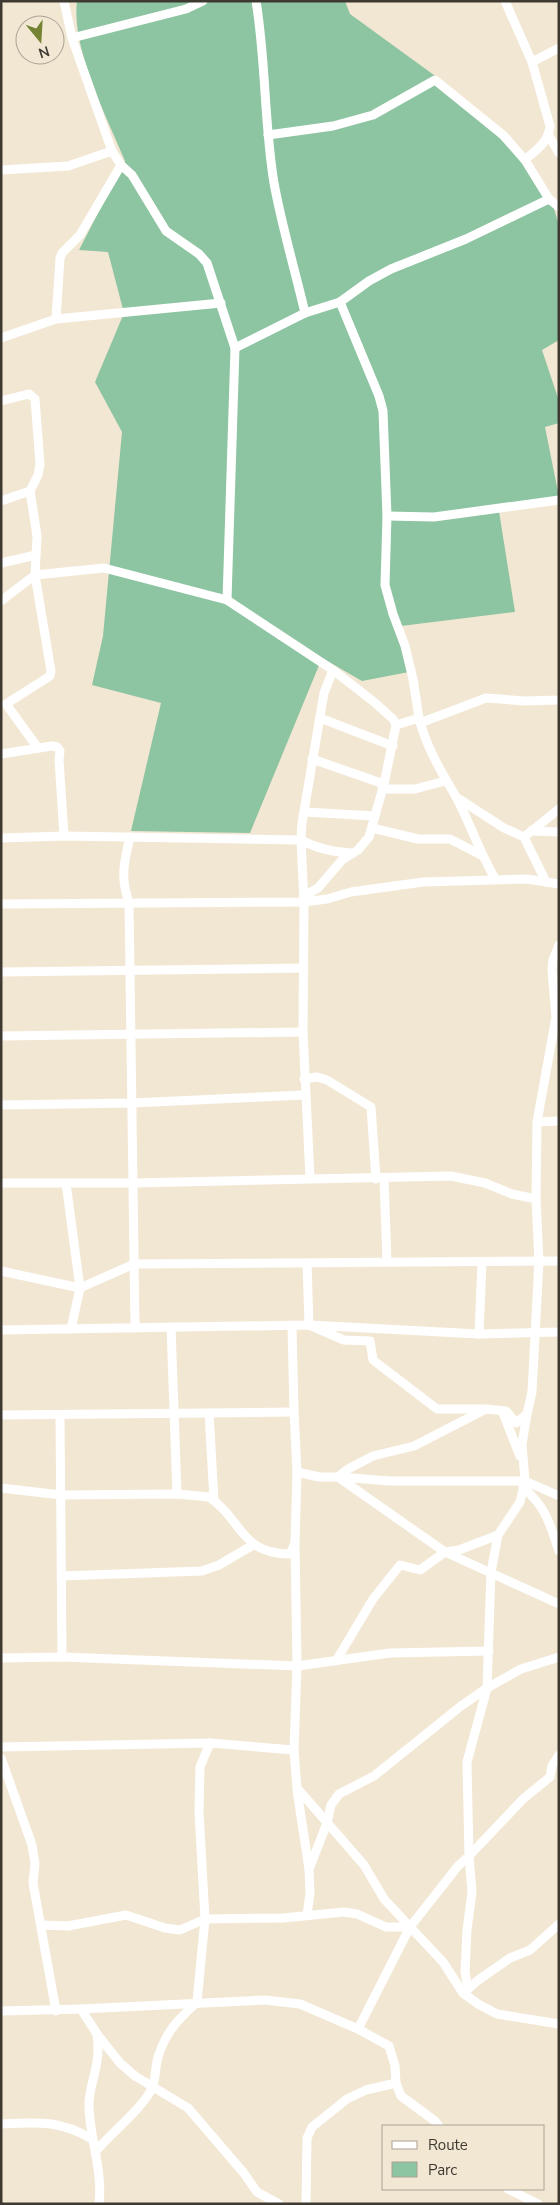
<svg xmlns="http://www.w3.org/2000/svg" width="560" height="2205" font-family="'Nunito Sans',sans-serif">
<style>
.green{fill:#8dc4a1}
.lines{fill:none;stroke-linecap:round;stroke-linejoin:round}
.street{stroke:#fff;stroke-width:9}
</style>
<rect width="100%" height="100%" fill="#f2e7d3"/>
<path class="green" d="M77,1H345L350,14L438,78L526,164L553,205L559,226V340L542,350L559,401V423L545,427L559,497L498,505L515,612L401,626L409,672L362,681L322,658L250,833L131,831L161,703L92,685L103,636L122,432L95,382L124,313L108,252L79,250L125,161C107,117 71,49 77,1Z"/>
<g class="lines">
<g class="street">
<path d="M64,1L72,38L112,151L121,165L132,175L166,231L199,254L207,263L235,348L227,600"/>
<path d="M256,1C266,61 264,123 274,183C282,227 295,270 305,313"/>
<path d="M505,1L532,62L550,126C548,143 537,149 525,160"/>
<path d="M72,38L186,9L203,1"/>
<path d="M532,62L559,48"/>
<path d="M268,135L333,126L373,115L435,80L503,135L525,160L549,199L559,207"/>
<path d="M549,136L559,153"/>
<path d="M1,170L68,166L112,151"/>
<path d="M340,302L379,396L383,411L387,516L385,585L393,614L405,646L413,679L419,718"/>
<path d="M56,319L60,258L62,253L80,235L121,165"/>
<path d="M1,338L56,319L221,303"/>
<path d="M235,348L305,313L340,302L369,281L391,269L466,239L549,199"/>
<path d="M1,401L29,394L35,399L40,464L38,475L30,491L37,536L35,575L51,671L50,676L6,704L38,748"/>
<path d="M1,501L30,491"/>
<path d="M387,516L434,517L559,500"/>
<path d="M1,563L36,555"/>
<path d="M1,601L35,575L104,568L227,600L333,670L374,702L393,719L396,725L419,718C426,746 440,770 455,795C470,822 479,852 496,880"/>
<path d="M320,718L393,746"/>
<path d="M420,723L486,698L525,701L559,700"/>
<path d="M1,754L52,746L57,747L60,751L59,760L64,836"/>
<path d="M312,759L384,784"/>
<path d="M382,789H415L445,781"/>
<path d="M456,797L504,828L524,837L546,882"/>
<path d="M305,812L375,816"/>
<path d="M372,828L418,839H450L481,855"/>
<path d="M531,831L559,832"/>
<path d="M130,837C124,862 120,878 129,902L135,1328"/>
<path d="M524,837L559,809"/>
<path d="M1,838L64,836L301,840C318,849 333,852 353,853"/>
<path d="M304,896L318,888L342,860L358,850L369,837L384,784L396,725"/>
<path d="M1,904L304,902L327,899L351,892L423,882L527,879L559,884"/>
<path d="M1,972L304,968"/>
<path d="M1,1036L303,1032"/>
<path d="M304,1079L317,1077L327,1080L371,1107L376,1179"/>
<path d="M1,1105L132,1103L305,1095"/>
<path d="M537,1122L559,1121"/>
<path d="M310,1178L303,1032L304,902L301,840L302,823L324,693L333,670"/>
<path d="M384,1178L387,1262"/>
<path d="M1,1183H133L451,1176L485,1183L512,1194L536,1199"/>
<path d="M66,1183L80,1288L71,1329"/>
<path d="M307,1263L309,1325L344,1340L370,1341L373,1360L437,1409H483"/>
<path d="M1,1271L80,1288L134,1264L559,1261"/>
<path d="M292,1326L294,1412L297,1472L295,1543L297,1666L294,1750L297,1788L364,1865L384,1899L443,1962L463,1993L478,2004L497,2014L559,2024"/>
<path d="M171,1327L177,1494"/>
<path d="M1,1330L309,1325L479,1334L559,1332"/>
<path d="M479,1334L482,1262"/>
<path d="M209,1413L214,1500"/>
<path d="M503,1413L520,1456"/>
<path d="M1,1415L294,1412"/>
<path d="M60,1415L62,1657"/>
<path d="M297,1472L319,1477H338L348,1469L373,1456L414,1446L486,1409L506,1411L516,1423L527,1414L532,1392L539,1261L536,1199L537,1122L556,1017L552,970L553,960L559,945"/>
<path d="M338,1477L445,1552L559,1604"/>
<path d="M340,1477L389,1481H525L559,1496"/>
<path d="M523,1487C547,1509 549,1522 559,1551"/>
<path d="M1,1488L61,1495L177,1494L209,1497C242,1519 240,1554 290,1554L294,1545"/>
<path d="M61,1576L202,1571L219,1565L253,1545"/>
<path d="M1,1658L62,1657L297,1666L390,1653L489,1651"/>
<path d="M336,1661L373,1599L400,1565L420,1570L445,1552L459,1550L498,1535"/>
<path d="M1,1747L210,1743L294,1750"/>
<path d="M1,1758L32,1845L35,1864L33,1883L56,2011"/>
<path d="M297,1790L309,1869"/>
<path d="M307,1915L310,1893L309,1869L327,1823L331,1805L339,1794L374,1776L461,1706L487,1688L521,1669L559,1657"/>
<path d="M42,1925L68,1926L126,1915L165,1928L180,1930L205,1919L283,1918L344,1912L357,1914L386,1927H410"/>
<path d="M468,1989L465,1972L467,1930L472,1892L469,1856L523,1799L550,1777L552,1766L559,1755"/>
<path d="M465,1992L477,1981L510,1958L530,1950L559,1924"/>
<path d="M81,2009L265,2000L300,2004L358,2029L389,2046L395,2066L396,2083L401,2096L435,2121L439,2126"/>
<path d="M1,2011L81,2009L97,2034L120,2063L135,2076L188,2108L243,2172L257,2192L279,2204"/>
<path d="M358,2029L410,1927L458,1866L469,1856L467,1762L487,1688L491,1572L498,1535L520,1502L525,1481L522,1444L527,1414"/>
<path d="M97,2034C98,2043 99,2052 97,2061C95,2077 88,2092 89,2107C90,2140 103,2171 99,2204"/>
<path d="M1,2124C37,2122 60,2120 92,2139"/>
<path d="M96,2151C112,2132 143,2108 152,2088C156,2079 155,2067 158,2057C166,2031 178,2020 197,2002L205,1919L199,1812L200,1767L210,1743"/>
<path d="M508,2189L538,2204"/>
<path d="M306,2204L307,2138L312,2127L347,2099L366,2090L396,2083"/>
</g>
</g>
<rect width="560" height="2205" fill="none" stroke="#3e3a32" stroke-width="5"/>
<rect x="382" y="2125" width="162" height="65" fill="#f2e7d3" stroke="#aaa293"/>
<rect x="392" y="2141" width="25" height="8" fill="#ffffff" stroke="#aaa293"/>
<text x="428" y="2150" font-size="15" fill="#3e3a32">Route</text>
<rect x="392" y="2162" width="25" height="15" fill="#8dc4a1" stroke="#aaa293"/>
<text x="428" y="2175" font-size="15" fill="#3e3a32">Parc</text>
<g transform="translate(40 40) rotate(162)"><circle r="24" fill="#f2e7d3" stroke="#aaa293"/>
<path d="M0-4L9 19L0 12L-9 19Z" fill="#738332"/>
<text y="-8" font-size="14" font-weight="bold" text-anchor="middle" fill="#3e3a32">N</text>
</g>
</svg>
